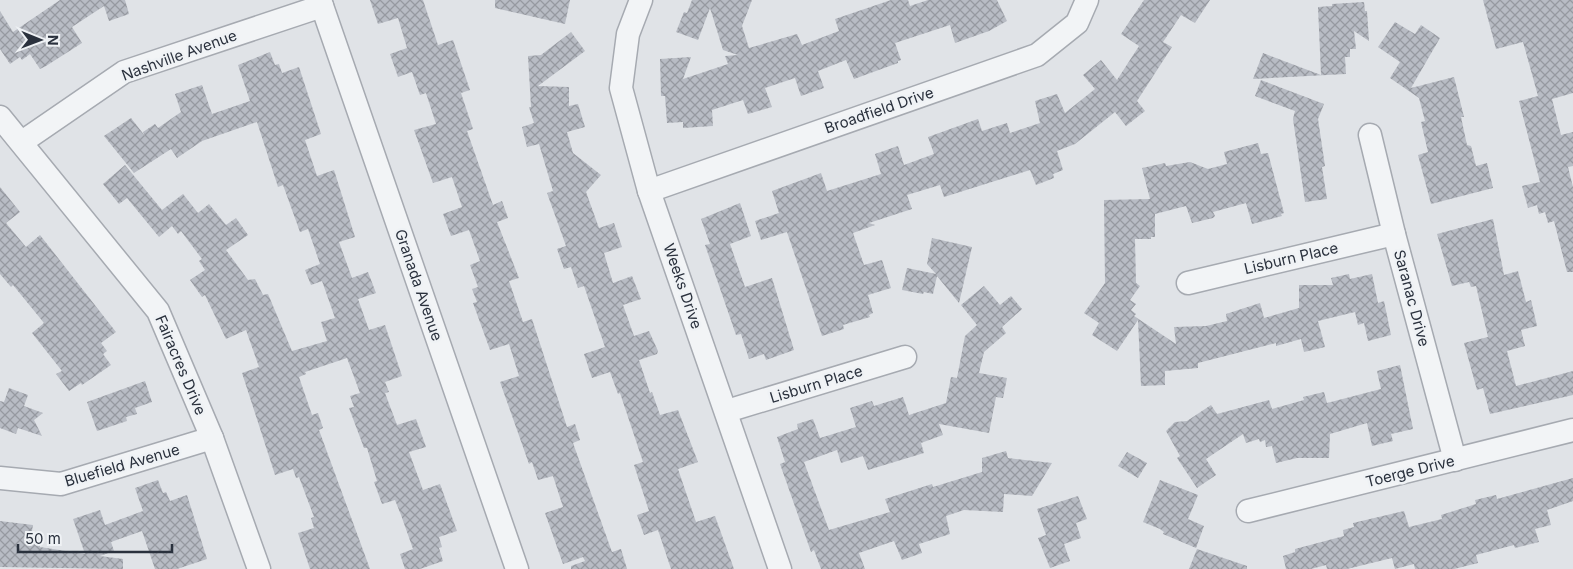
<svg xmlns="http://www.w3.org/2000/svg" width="1573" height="569" font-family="Inter,sans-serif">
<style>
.building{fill:url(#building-cross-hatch)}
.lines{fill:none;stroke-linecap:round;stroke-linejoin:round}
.minor-casing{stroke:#a6aab1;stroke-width:25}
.minor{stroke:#f2f4f6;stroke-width:22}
.labels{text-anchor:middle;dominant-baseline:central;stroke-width:5;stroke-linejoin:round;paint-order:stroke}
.street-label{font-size:15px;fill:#2a313d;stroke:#eff2f5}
</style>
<defs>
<pattern id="building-cross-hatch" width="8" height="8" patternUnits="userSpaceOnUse" patternTransform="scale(1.25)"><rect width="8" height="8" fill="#b8bcc4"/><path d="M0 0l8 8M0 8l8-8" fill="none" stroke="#9699a0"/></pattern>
</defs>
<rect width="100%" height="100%" fill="#e0e3e7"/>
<g class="building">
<path d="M60,0H125L129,14L109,21L104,6L72,27L82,43L46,66L40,69L30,54L22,60L20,57L10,64L0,49V11L13,32Z"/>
<path d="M370,0H423L438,45L453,40L470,90L461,93L473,129L467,131L493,205L502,201L508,218L497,222L519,278L509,281L523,322L532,319L567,427L575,424L580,440L573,443L612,552L621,549L627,569H571V566L585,561L583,557L563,564L545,513L563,507L553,476L538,480L532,462L529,464L500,382L519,376L509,344L490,350L473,303L477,302L472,289L478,287L470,265L480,261L469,230L451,236L443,214L462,207L452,177L433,183L414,130L436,124L426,93L420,95L412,72L398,77L390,54L407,48L398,18L378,24Z"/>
<path d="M495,0H570L565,24L495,8Z"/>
<path d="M692,0H752L742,26L749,48L797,34L802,45L839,31L835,19L891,0H908L910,6L928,0H997L1007,21L989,31L955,43L950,25L895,43L901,60L898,61V63L854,79L846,60L818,71L824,88L801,96L795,78L765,88L772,107L748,114L743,100L712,110L713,126L683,128V122L667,123L665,96H661L660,59L691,57L683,79L728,64L725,56L738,55L723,50L710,8L698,40L676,32L684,12L687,13Z"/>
<path d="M1144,0H1210L1195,23L1181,15L1163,42L1172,47L1137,101L1145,111L1126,126L1115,112L1075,144L1057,151L1063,170L1053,174L1054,178L1036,185L1030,170L944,197L940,185L907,195L912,209L869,223L875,225L853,233L864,265L882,260L891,288L868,295L873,313L869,315L870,317L843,325L844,329L822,336L787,232L761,240L755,221L779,213L772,191L821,173L827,191L881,174L875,154L898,146L904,165L934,154L928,137L978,119L982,131L1007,123L1010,133L1040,123L1035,101L1057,94L1065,113L1095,89L1083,75L1101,60L1117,80L1139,46L1121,34Z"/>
<path d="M1483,0H1573V93L1552,99L1561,135L1573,132V166L1568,167L1573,187V272H1567L1554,221L1548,223L1545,212L1539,214L1537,205L1528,208L1522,186L1540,182L1519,101L1538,96L1523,42L1496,49Z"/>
<path d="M1364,2L1365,11H1367L1369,41L1354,31L1356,49H1350V57H1345L1346,74L1253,79L1263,53L1321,75L1318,7L1332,6V4Z"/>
<path d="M1395,22L1415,34L1421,25L1440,38L1411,88L1454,77L1464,117H1461L1467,145L1471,146L1476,166L1487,163L1493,188L1431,204L1418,155L1428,152L1421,122L1425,121L1419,98L1390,78L1400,62L1378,47Z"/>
<path d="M571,32L585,51L538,86L569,87V106L578,104L585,127L567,132L573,153L601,175L586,192L599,228L614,223L622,247L604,253L613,283L632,276L641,299L623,305L634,336L649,331L658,351L657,354L639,360L650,393L652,392L660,415L678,410L698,462L678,469L696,522L715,516L734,569H671L658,530L644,535L637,515L649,511L634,465L643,462L620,393L618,394L610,372L592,378L584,354L605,347L584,286L578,288L571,267L564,269L557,249L566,246L547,193L553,191L539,144L527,147L522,127L534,123L529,107H531L528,56L541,55Z"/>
<path d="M270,52L275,65L279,64L282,73L299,67L321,134L305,140L317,176L334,170L355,237L339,242L352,278L368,272L376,293L358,299L369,330L385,325L402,376L385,382L389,392L385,393L397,425L416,419L426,447L409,452L423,490L440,484L457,531L439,537L442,547L439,548L443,561L420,569H405L400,554L413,549L401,515L395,500L382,504L374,482L377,481L367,448H364L349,408L354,407L350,396L360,393L347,358L305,372L306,374L299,377L312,415L318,413L323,428L319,430L370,569H310L298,533L314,528L311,518L314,517L299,477L296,478L293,469L275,475L242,373L259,367L246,330L226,339L205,295L202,297L190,280L205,270L199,261L202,259L181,231L178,234L172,226L159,237L127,198L119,204L103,184L125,165L162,210L183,194L198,213L209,204L226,225L236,218L248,235L226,250L248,280L255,279L263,295L268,294L292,351L327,341L321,322L335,318L322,281L311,285L305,270L320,264L308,229L300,232L283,185L278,187L257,122L202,141L177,158L171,149L134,173L104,136L131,118L145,136L143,132L155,124L158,128L181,112L175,94L202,85L212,114L250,101L238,65Z"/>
<path d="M1261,80L1324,104L1318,119L1325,166L1322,167L1327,199L1305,202L1293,119L1295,111L1255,96Z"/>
<path d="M1258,143L1261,154L1268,153L1284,213L1281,214L1282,216L1252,224L1246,203L1213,212L1215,216L1213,218L1192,223L1186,206L1155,214V237H1151V239H1135L1136,283L1140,286L1130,300L1136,304L1131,310L1136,314L1134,316L1176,344L1174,327L1206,326L1227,321L1226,314L1260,303L1264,318L1299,308V285H1333L1331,278L1349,274L1350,279L1372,274L1378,303L1384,301L1391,335L1368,341L1364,323L1358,325L1355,312L1318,321L1325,347L1304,352L1301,339L1276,346V343L1198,363V368L1165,371V385L1141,386L1138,320L1117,351L1092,335L1099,323L1084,313L1105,283L1104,200L1150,199L1142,168L1165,163L1166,166L1190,162L1208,169L1227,164L1224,152Z"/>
<path d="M0,187L20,212L6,223L26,247L40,235L116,332L101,343L107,351L103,354L111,365L82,385L81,383L69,391L56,374L62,371L32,333L44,323L13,285L11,287L0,274Z"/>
<path d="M740,203L751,236L730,244L745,287L772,278L794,350L766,360L764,354L749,359L741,334L736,335L705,245L710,244L701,219Z"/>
<path d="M1493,219L1504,275L1518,271L1526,302L1531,300L1537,326L1521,330L1525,346L1507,351L1516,386L1573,371V395L1490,414L1483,388L1477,390L1464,343L1488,337L1476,286L1471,287L1469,282L1452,286L1437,234Z"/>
<path d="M932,238L972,247L959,303L937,276L933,294L924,292L923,294L902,290L907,268L936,274L927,264Z"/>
<path d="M984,286L1000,305L1011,296L1022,309L1002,327L1006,333L984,352L979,373L1007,378L1003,398L996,397L989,433L939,424L943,435L921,443L924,453L868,470L863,456L841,463L837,450L804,462L829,530L890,512L885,499L932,484L933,487L982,472V458L1006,451L1008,458L1052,463L1032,496L1004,494L1003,512L964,510L946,516L950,534L919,544L922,553L902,560L894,541L859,553L865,569H821L814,550L811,552L780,464L785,462L777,437L798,429L797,424L813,419L820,438L856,427L850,408L872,401L874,406L903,397L909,415L946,403L951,377L957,378L965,336L977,325L961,305Z"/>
<path d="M1400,365L1413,429L1391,434L1393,441L1372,446L1367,423L1330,434L1329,458H1297L1276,463L1272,446L1266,447L1265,440L1260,442L1259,439L1246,443L1243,434L1206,459L1216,475L1197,488L1177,458L1180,456L1166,431L1175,422L1187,421L1211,405L1217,414L1269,400L1272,409L1304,400L1303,397L1324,392L1327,403L1381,389L1377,371Z"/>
<path d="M145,381L152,402L135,408L137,414L126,417L127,421L97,431L87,402Z"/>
<path d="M9,388L28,395L24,406L43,413L34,420L42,436L18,428L16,434L0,428V401L4,402Z"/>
<path d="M1127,452L1147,463L1138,478L1118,466Z"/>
<path d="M1573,478V501L1547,510L1551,525L1535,529L1539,542L1515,548L1514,545L1476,555L1478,563L1454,569H1415L1414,564L1395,569L1392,558L1347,569H1327L1326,565L1311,569H1286L1283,556L1295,552V549L1344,536L1343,530L1354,527L1353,523L1404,511L1409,527L1442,519L1441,515L1476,504L1475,500L1496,495L1497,499Z"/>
<path d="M158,480L163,493L166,492L170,501L187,495L207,559L177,569H155L142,531L111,542L114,551L100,556L123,559V569L0,567V521L33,525L30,542L40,543V547L85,554L73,519L100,510L105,525L143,511L135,488Z"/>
<path d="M1160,480L1198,495L1188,519L1204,526L1196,548L1163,534L1164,532L1160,529L1143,522Z"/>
<path d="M1078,496L1087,519L1076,523L1081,538L1064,544L1070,561L1050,568L1038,538L1046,535L1037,509Z"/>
<path d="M1197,549L1247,566V569H1189Z"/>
</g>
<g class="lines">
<g class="minor-casing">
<g id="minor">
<path d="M320,0L517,569"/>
<path d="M641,0L628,34L621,88L649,191L780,569"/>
<path d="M0,117L158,311L212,438L259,569"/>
<path d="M1370,135L1394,234L1455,460"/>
<path d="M22,142L124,72L322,6"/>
<path d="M649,191L1037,55L1077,23L1087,0"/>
<path d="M1188,283L1394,234"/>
<path d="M727,411L905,357"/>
<path d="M0,478L61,484L212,438"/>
<path d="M1248,511L1573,430"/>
</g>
</g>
<use href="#minor" class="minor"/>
</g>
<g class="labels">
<g class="street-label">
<text transform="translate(179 55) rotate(-20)">Nashville Avenue</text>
<text transform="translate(879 110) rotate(-19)">Broadfield Drive</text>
<text transform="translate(1291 258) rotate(-13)">Lisburn Place</text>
<text transform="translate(419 285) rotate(71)">Granada Avenue</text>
<text transform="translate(683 286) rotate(71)">Weeks Drive</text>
<text transform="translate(1412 298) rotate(75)">Saranac Drive</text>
<text transform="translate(181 365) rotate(67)">Fairacres Drive</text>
<text transform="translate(816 384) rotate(-17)">Lisburn Place</text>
<text transform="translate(122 465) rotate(-16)">Bluefield Avenue</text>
<text transform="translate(1410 471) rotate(-14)">Toerge Drive</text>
</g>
</g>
<g transform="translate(40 40) rotate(91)" stroke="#eff2f5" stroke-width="4" paint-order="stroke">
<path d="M0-4L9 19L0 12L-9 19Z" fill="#2a313d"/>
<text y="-8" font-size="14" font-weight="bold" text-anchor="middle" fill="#2a313d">N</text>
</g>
<path d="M18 544v8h154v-8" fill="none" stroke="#2a313d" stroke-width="2.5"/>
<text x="25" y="544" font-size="15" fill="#2a313d" stroke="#eff2f5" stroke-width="4" paint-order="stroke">50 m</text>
</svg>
